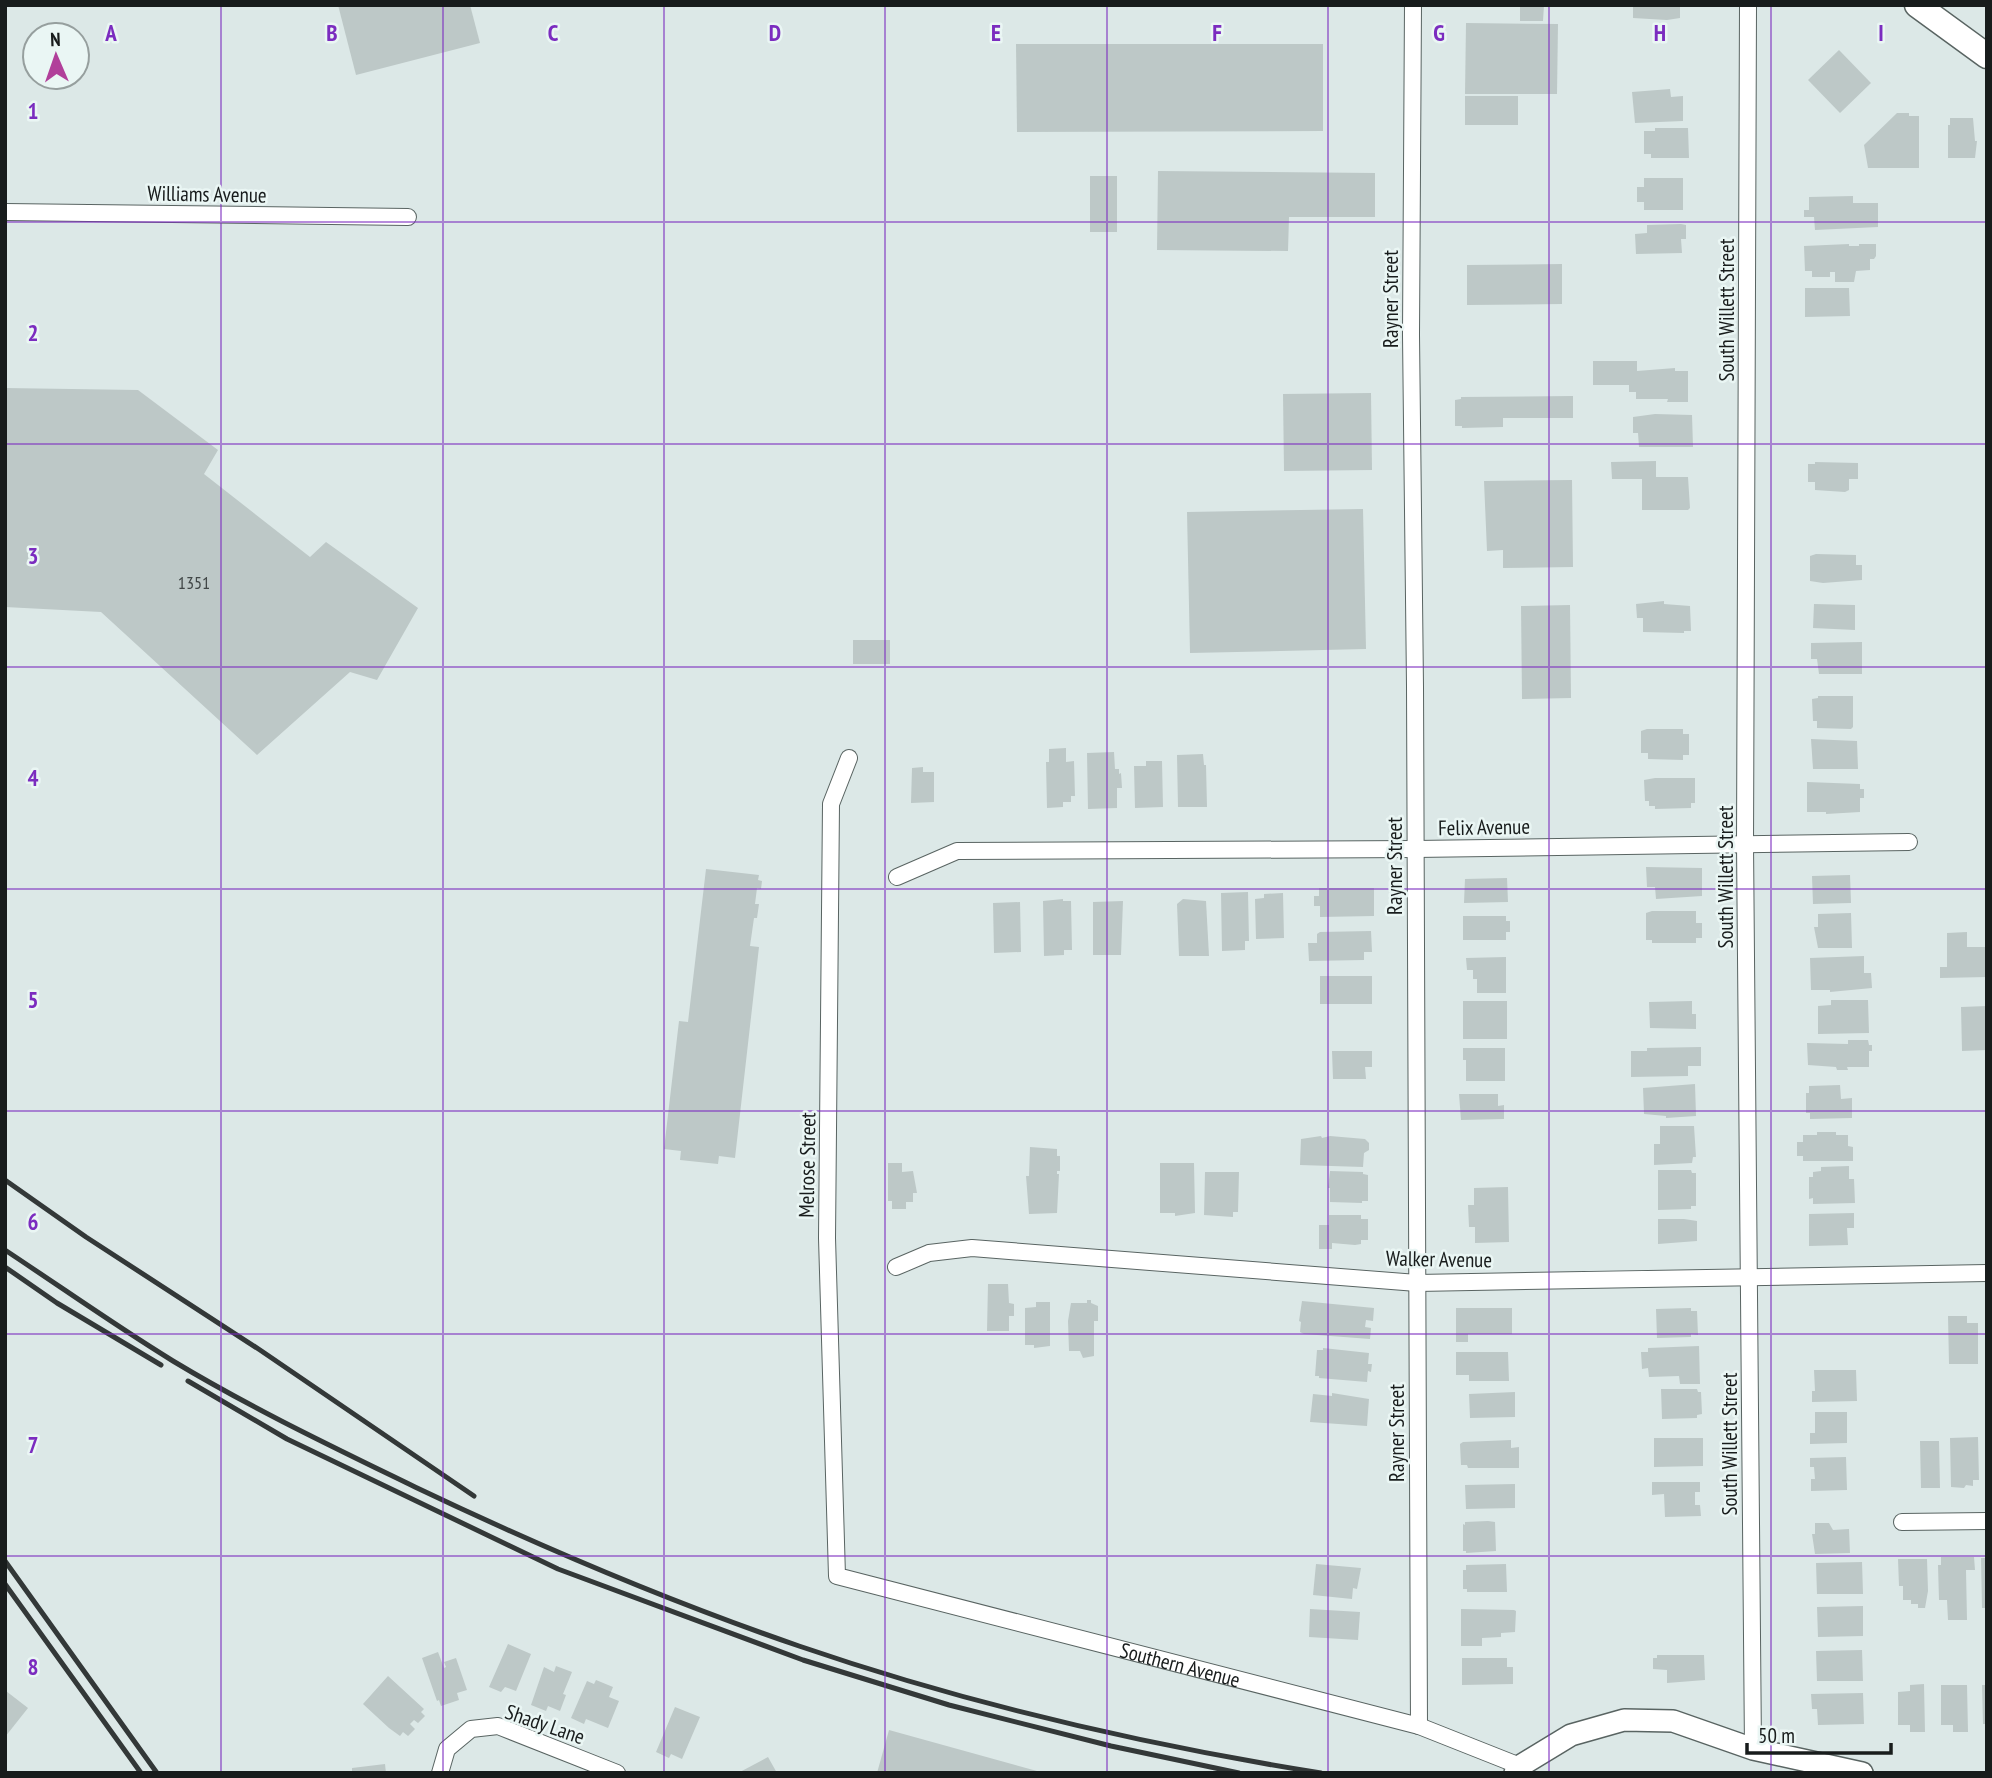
<svg xmlns="http://www.w3.org/2000/svg" width="1992" height="1778" font-family="'PT Sans Narrow',sans-serif">
<style>
.building{fill:#bdc8c7}
.lines{fill:none;stroke-linecap:round;stroke-linejoin:round}
.street-casing{stroke:#596462;stroke-width:18}
.secondary-casing{stroke:#596462;stroke-width:24}
.primary-casing{stroke:#596462;stroke-width:27}
.street{stroke:#fff;stroke-width:16}
.secondary{stroke:#fff;stroke-width:21}
.primary{stroke:#fff;stroke-width:24}
.rail{stroke:#333838;stroke-width:5}
.grid{fill:none;stroke:#7b2cbf;stroke-width:2;stroke-opacity:0.55}
.labels{text-anchor:middle;dominant-baseline:central;stroke-width:5;stroke-linejoin:round;paint-order:stroke}
.number-label{font-size:18px;fill:#414747}
.street-label{font-size:21px;fill:#181c1c;stroke:#eaf6f4}
.grid-label{font-size:23px;text-anchor:middle;font-weight:bold;fill:#7b2cbf;stroke:#eaf6f4;stroke-width:5;stroke-linejoin:round;paint-order:stroke}
</style>
<rect width="100%" height="100%" fill="#dce8e7"/>
<g class="building">
<path d="M338,5H470L480,43L356,75Z"/>
<path d="M1520,5H1544L1543,21H1520Z"/>
<path d="M1633,5H1680V18L1667,20L1633,18Z"/>
<path d="M1466,23L1558,24L1557,94H1465Z"/>
<path d="M1016,44H1323V131L1017,132Z"/>
<path d="M1839,50L1871,83L1840,113L1808,80Z"/>
<path d="M1670,89L1671,97L1683,96V121L1635,123L1632,92Z"/>
<rect x="1465" y="96" width="53" height="29"/>
<path d="M1897,113H1909V116H1919V168H1868L1864,145Z"/>
<path d="M1950,118H1973L1975,141H1977L1975,158H1948V125H1950Z"/>
<path d="M1655,128H1688L1689,158H1651V154H1644V131H1655Z"/>
<path d="M1158,171L1375,173V217H1289L1288,251L1157,250Z"/>
<rect x="1090" y="176" width="27" height="56"/>
<path d="M1644,178H1683V210H1644V202H1637V187H1644Z"/>
<path d="M1853,196V203H1878V227L1815,230L1814,217H1804V210H1809V197Z"/>
<path d="M1681,224L1686,225V239H1681L1682,253L1636,254L1635,234L1647,233V225Z"/>
<path d="M1849,244V246H1859V244H1876V256L1874,259H1870V270L1856,271L1854,282H1835V272H1830V277H1812V271H1805L1804,246Z"/>
<path d="M1562,264V304L1467,305V265Z"/>
<path d="M1805,288H1849L1850,316L1805,317Z"/>
<path d="M1593,361H1637V371L1675,368V371H1688V402H1667L1668,399H1636V392H1629V385H1593Z"/>
<path d="M5,388L138,390L218,450L204,474L310,557L326,542L418,608L377,680L350,672L257,755L101,612L5,607Z"/>
<path d="M1371,393L1372,470L1284,471L1283,394Z"/>
<path d="M1573,396V418H1503V427L1462,428V426H1455V400L1461,399V397Z"/>
<path d="M1655,414L1692,415L1693,447H1639L1638,433H1633V417Z"/>
<path d="M1656,461V477H1688L1690,508L1688,510H1642V479H1612L1611,462Z"/>
<path d="M1815,462L1858,463V479H1849V490L1845,492L1815,490V482H1808V464H1815Z"/>
<path d="M1572,480L1573,567L1503,568V550L1487,551L1484,481Z"/>
<path d="M1363,509L1366,649L1190,653L1187,512Z"/>
<path d="M1816,554L1856,555V565H1862V580L1823,583L1810,581V556Z"/>
<path d="M1664,601V604L1690,606L1691,631H1684V633L1643,632V618H1637L1636,604Z"/>
<path d="M1814,604L1855,605V630L1813,628Z"/>
<path d="M1570,605L1571,698L1522,699L1521,606Z"/>
<rect x="853" y="640" width="37" height="24"/>
<path d="M1862,642V674H1819L1817,659H1811V643Z"/>
<path d="M1818,696H1853V727L1851,729L1817,728V721H1813L1812,699L1818,698Z"/>
<path d="M1647,729H1683V734H1689V755H1683V760L1648,759V753H1641V731Z"/>
<path d="M1811,739L1857,741L1858,769H1813Z"/>
<path d="M1066,748V762L1074,761L1075,796H1071V802H1063V807L1047,808L1046,762H1049V749Z"/>
<path d="M1114,752L1115,769H1119V774L1121,773L1122,788H1117V808L1088,809L1087,753Z"/>
<path d="M1203,754L1204,765H1206L1207,807H1178L1177,755Z"/>
<path d="M1146,761H1162L1163,807L1135,808L1134,766H1146Z"/>
<path d="M923,767V772H934V802L911,803L912,768Z"/>
<path d="M1655,778H1695V803H1691V808L1655,809V806H1649V801H1645L1644,780Z"/>
<path d="M1807,782L1860,784V789H1864V798H1860V812L1826,814V812H1807Z"/>
<path d="M1646,867L1702,868V896L1656,899L1655,887H1647Z"/>
<path d="M706,869L759,875L758,880L762,881L761,889L757,888L755,904H759L757,918H754L750,946L759,947L735,1158L719,1156L718,1164L680,1160L681,1151L664,1149L679,1021L688,1022Z"/>
<path d="M1850,875L1851,903L1813,904L1812,876Z"/>
<path d="M1507,878L1508,902L1464,903L1465,879Z"/>
<path d="M1319,888H1374V916L1320,917V906H1314V896H1319Z"/>
<path d="M1248,892L1249,941H1245V950L1222,951L1221,893Z"/>
<path d="M1283,893L1284,938L1256,939L1255,899L1264,898V894Z"/>
<path d="M1063,899V901H1071L1072,950H1064V955L1044,956L1043,901Z"/>
<path d="M1183,899L1206,901L1209,956H1179L1177,904Z"/>
<path d="M1123,901L1121,955H1093V902Z"/>
<path d="M1020,902L1021,952L994,953L993,903Z"/>
<path d="M1652,911H1696V923H1702V938H1696V943H1652V940H1646V913Z"/>
<path d="M1851,913L1852,948H1818L1814,927H1818V914Z"/>
<path d="M1463,916H1506V921H1510V932H1506V940H1463Z"/>
<path d="M1371,931L1372,952H1364V960L1309,961L1308,943H1317V934L1320,932Z"/>
<path d="M1967,932V947H1987V977L1940,978V967H1947V933Z"/>
<path d="M1864,956V973H1871L1872,988L1830,992V990H1811L1810,958Z"/>
<path d="M1506,957V993H1477V979H1473V970H1467L1466,958Z"/>
<rect x="1320" y="976" width="52" height="28"/>
<path d="M1831,1000H1868L1869,1033L1818,1034V1006L1831,1005Z"/>
<rect x="1463" y="1001" width="44" height="38"/>
<path d="M1692,1001V1014H1696V1029L1650,1028L1649,1002Z"/>
<path d="M1987,1006V1050L1962,1051L1961,1007Z"/>
<path d="M1848,1040H1868L1869,1045H1872V1051H1869V1067H1847L1848,1070H1837L1836,1067L1808,1065L1807,1043L1848,1044Z"/>
<path d="M1701,1047V1066H1688V1076L1631,1077V1051H1647V1048Z"/>
<path d="M1463,1048H1505V1081H1466V1060H1463Z"/>
<path d="M1332,1051H1372V1067H1365L1366,1079H1333Z"/>
<path d="M1695,1084L1696,1116L1666,1118V1116L1644,1114L1643,1088Z"/>
<path d="M1840,1085L1841,1099L1852,1098V1118L1810,1119V1113H1806V1093H1809V1086Z"/>
<path d="M1459,1094H1498V1106L1504,1105V1119L1461,1120Z"/>
<path d="M1660,1126H1694L1696,1157H1693L1692,1163L1654,1165V1144H1660Z"/>
<path d="M1817,1132H1836V1135H1848V1146L1853,1147V1161H1803V1156H1797V1142H1803V1135H1817Z"/>
<path d="M1321,1136L1322,1138L1330,1136L1365,1139L1369,1143V1150L1364,1153L1363,1167L1300,1165L1301,1139Z"/>
<path d="M1030,1147L1057,1149V1156H1060V1171H1057V1174H1059L1057,1213L1029,1214L1026,1176H1029Z"/>
<path d="M888,1163H902V1172L913,1171L917,1193H913V1202H906V1209H892V1201H888Z"/>
<path d="M1160,1163H1194L1195,1213L1175,1216V1213H1160Z"/>
<path d="M1849,1166V1179H1854L1855,1203L1813,1204V1198L1809,1199V1177H1813V1172L1821,1171V1167Z"/>
<path d="M1658,1170H1691L1692,1173H1696V1206H1691V1209L1658,1210Z"/>
<path d="M1330,1171L1363,1172V1174L1368,1175V1201H1362V1203L1330,1202V1188H1328Z"/>
<path d="M1205,1172H1239L1238,1212H1233V1217L1204,1215Z"/>
<path d="M1508,1187L1509,1242L1475,1243V1227H1469L1468,1205H1474V1188Z"/>
<path d="M1854,1213V1228H1847L1848,1245L1809,1246V1214Z"/>
<path d="M1329,1215H1361V1219H1368V1240H1361V1244L1355,1245L1332,1243V1249H1319V1225H1329Z"/>
<path d="M1658,1219H1684L1697,1221V1241L1658,1244Z"/>
<path d="M988,1284H1008L1009,1303L1014,1304V1316H1009V1331H987Z"/>
<path d="M1087,1300H1091V1303L1098,1306V1321H1094V1356L1083,1358L1080,1351H1069L1068,1321L1071,1303H1087Z"/>
<path d="M1302,1301L1374,1308L1373,1321L1366,1320L1365,1327L1371,1328L1370,1339L1304,1334L1300,1332L1301,1322L1299,1321Z"/>
<path d="M1036,1302H1050V1346L1034,1348V1345H1025V1308L1036,1307Z"/>
<path d="M1456,1308H1512V1334H1468V1342H1456Z"/>
<path d="M1691,1308V1311H1697L1698,1335L1691,1334V1337L1657,1338L1656,1309Z"/>
<path d="M1948,1316H1967V1323H1978V1364H1949Z"/>
<path d="M1699,1346L1700,1384H1680L1679,1376L1649,1377L1648,1368L1642,1369L1641,1352H1648V1348Z"/>
<path d="M1323,1348L1369,1353L1368,1364H1372L1371,1372L1368,1371L1367,1382L1319,1378V1376H1315L1317,1350H1323Z"/>
<path d="M1456,1352H1508L1509,1381H1469V1375H1456Z"/>
<path d="M1814,1370H1856L1857,1401L1812,1402V1391H1815Z"/>
<path d="M1661,1389H1697L1698,1392H1701L1702,1414L1697,1415V1418L1662,1419Z"/>
<path d="M1515,1392V1417L1470,1418L1469,1394Z"/>
<path d="M1332,1393L1369,1399L1367,1426L1310,1422L1313,1394L1332,1396Z"/>
<path d="M1815,1412H1847V1443L1810,1444V1433H1815Z"/>
<path d="M1978,1437L1979,1480H1973V1486L1966,1485L1964,1488L1951,1487L1950,1438Z"/>
<path d="M1654,1438H1703V1466L1654,1467Z"/>
<path d="M1511,1440V1448L1519,1447V1468H1468L1467,1465H1461L1460,1444L1463,1442Z"/>
<path d="M1920,1441H1939L1940,1488H1921Z"/>
<path d="M1846,1457L1847,1490L1811,1491V1479H1815L1814,1467H1810V1458Z"/>
<path d="M1652,1482H1700V1492H1695V1505H1700L1701,1516L1665,1517L1664,1494L1652,1495Z"/>
<path d="M1515,1484V1508L1466,1509L1465,1485Z"/>
<path d="M1488,1521L1495,1522L1496,1551L1466,1553V1551H1463V1524L1465,1525V1522Z"/>
<path d="M1815,1523H1829L1833,1530L1849,1529L1850,1553L1815,1554L1812,1534H1815Z"/>
<path d="M1941,1557H1974L1975,1570H1966L1967,1620H1948L1947,1600H1939L1938,1565H1941Z"/>
<path d="M1981,1558H1987V1608H1982Z"/>
<path d="M1898,1559H1927L1928,1591L1925,1608H1918V1604H1911V1600H1903V1586H1899Z"/>
<path d="M1862,1562L1863,1594H1817L1816,1563Z"/>
<path d="M1316,1564L1361,1568L1357,1589L1353,1588L1352,1599L1313,1595Z"/>
<path d="M1506,1564L1507,1592H1467V1589H1463V1570H1466V1565Z"/>
<path d="M1863,1606V1636L1818,1637L1817,1607Z"/>
<path d="M1310,1609L1360,1612L1358,1640L1309,1637Z"/>
<path d="M1461,1609L1514,1610L1516,1611L1515,1632L1501,1633V1637L1482,1638V1646H1461Z"/>
<path d="M508,1644L531,1654L516,1691L505,1687L501,1692L489,1687Z"/>
<path d="M1862,1650L1863,1681H1817L1816,1651Z"/>
<path d="M438,1652L444,1668L446,1667L444,1662L456,1658L467,1690L457,1693L459,1700L441,1706L439,1700L437,1701L422,1658Z"/>
<path d="M1657,1655H1704L1705,1680L1667,1683V1670L1653,1669V1658H1657Z"/>
<path d="M1462,1658H1507V1667H1513V1684L1462,1685Z"/>
<path d="M556,1666L572,1672L563,1694L566,1695L560,1711L548,1706L546,1711L531,1705L544,1667L554,1672Z"/>
<path d="M388,1676L424,1709L421,1712L425,1716L418,1723L414,1720L410,1724L415,1729L408,1736L403,1732L400,1736L389,1728L363,1704Z"/>
<path d="M596,1680L613,1687L609,1697L619,1701L608,1728L586,1719L584,1724L571,1718L587,1681L594,1684Z"/>
<path d="M1924,1684L1925,1732H1910V1725H1898V1692L1910,1691V1685Z"/>
<path d="M1941,1685H1967L1968,1732H1953V1725H1941Z"/>
<path d="M1982,1685H1987V1724H1983Z"/>
<path d="M6,1691L28,1708L5,1737V1693Z"/>
<path d="M1863,1693L1864,1724L1818,1725L1817,1709H1812L1811,1694Z"/>
<path d="M675,1707L700,1717L682,1759L671,1754L669,1758L656,1752Z"/>
<path d="M889,1730L1037,1771L1036,1773H877Z"/>
<path d="M768,1757L777,1773H738Z"/>
<path d="M385,1764L386,1773H352V1768Z"/>
</g>
<g class="lines">
<g class="street-casing">
<g id="street">
<path d="M1413,5L1411,335L1415,686L1419,1726"/>
<path d="M1748,5L1745,844L1753,1749"/>
<path d="M5,212L408,217"/>
<path id="s1" d="M849,758L831,804L827,1238L837,1576L1419,1726L1520,1766"/>
<path d="M897,877L957,851L1415,849L1909,842"/>
<path d="M896,1267L929,1253L972,1248L1417,1283L1987,1273"/>
<path d="M1902,1522L1987,1521"/>
<path d="M440,1773L447,1749L471,1729L498,1726L617,1773"/>
</g>
</g>
<g class="secondary-casing">
<path id="secondary" d="M1515,1773L1520,1766L1571,1735L1624,1720L1673,1721L1753,1749L1862,1773"/>
</g>
<g class="primary-casing">
<path id="primary" d="M1917,5L1987,56"/>
</g>
<use href="#street" class="street"/>
<use href="#secondary" class="secondary"/>
<use href="#primary" class="primary"/>
<g class="rail">
<path d="M5,1180L86,1237L260,1350L474,1496"/>
<path d="M5,1250C61,1287 116,1326 173,1361C251,1408 333,1447 415,1487C539,1546 668,1601 799,1646C968,1704 1145,1745 1321,1773"/>
<path d="M5,1267L57,1303L161,1365"/>
<path d="M188,1381L287,1439L558,1569L803,1660L949,1705L1111,1746L1239,1773"/>
<path d="M5,1561L157,1773"/>
<path d="M5,1584L141,1773"/>
</g>
</g>
<path class="grid" d="M221,5V1773M443,5V1773M664,5V1773M885,5V1773M1107,5V1773M1328,5V1773M1549,5V1773M1771,5V1773M5,222H1987M5,444H1987M5,667H1987M5,889H1987M5,1111H1987M5,1334H1987M5,1556H1987"/>
<g class="labels">
<g class="number-label">
<text x="194" y="582">1351</text>
</g>
<g class="street-label">
<text transform="translate(207 194) rotate(1)">Williams Avenue</text>
<text transform="translate(1390 299) rotate(-90)">Rayner Street</text>
<text transform="translate(1726 310) rotate(-90)">South Willett Street</text>
<text transform="translate(1484 827) rotate(-1)">Felix Avenue</text>
<text transform="translate(1394 866) rotate(-90)">Rayner Street</text>
<text transform="translate(1725 877) rotate(-90)">South Willett Street</text>
<text transform="translate(807 1165) rotate(-89)">Melrose Street</text>
<text transform="translate(1439 1259) rotate(1)">Walker Avenue</text>
<text transform="translate(1396 1433) rotate(-90)">Rayner Street</text>
<text transform="translate(1729 1444) rotate(-90)">South Willett Street</text>
<text stroke="none"><textPath href="#s1" startOffset="1176">Southern Avenue</textPath></text>
<text transform="translate(545 1724) rotate(19)">Shady Lane</text>
</g>
</g>
<g class="grid-label">
<text x="111" y="41">A</text>
<text x="332" y="41">B</text>
<text x="553" y="41">C</text>
<text x="775" y="41">D</text>
<text x="996" y="41">E</text>
<text x="1217" y="41">F</text>
<text x="1439" y="41">G</text>
<text x="1660" y="41">H</text>
<text x="1881" y="41">I</text>
<text x="33" y="119">1</text>
<text x="33" y="341">2</text>
<text x="33" y="564">3</text>
<text x="33" y="786">4</text>
<text x="33" y="1008">5</text>
<text x="33" y="1230">6</text>
<text x="33" y="1453">7</text>
<text x="33" y="1675">8</text>
</g>
<rect width="1992" height="1778" fill="none" stroke="#181c1c" stroke-width="14"/>
<g transform="translate(56 56) rotate(358)"><circle r="33" fill="#eaf6f4" stroke="#969f9e" stroke-width="2"/>
<path d="M0-5L12 26L0 18L-12 26Z" fill="#b13f9a"/>
<text y="-10" font-size="19" font-weight="bold" text-anchor="middle" fill="#181c1c">N</text>
</g>
<path d="M1747 1743v10h144v-10" fill="none" stroke="#181c1c" stroke-width="3.5"/>
<text x="1758" y="1743" font-size="21" fill="#181c1c" stroke="#eaf6f4" stroke-width="5" paint-order="stroke">50 m</text>
</svg>
